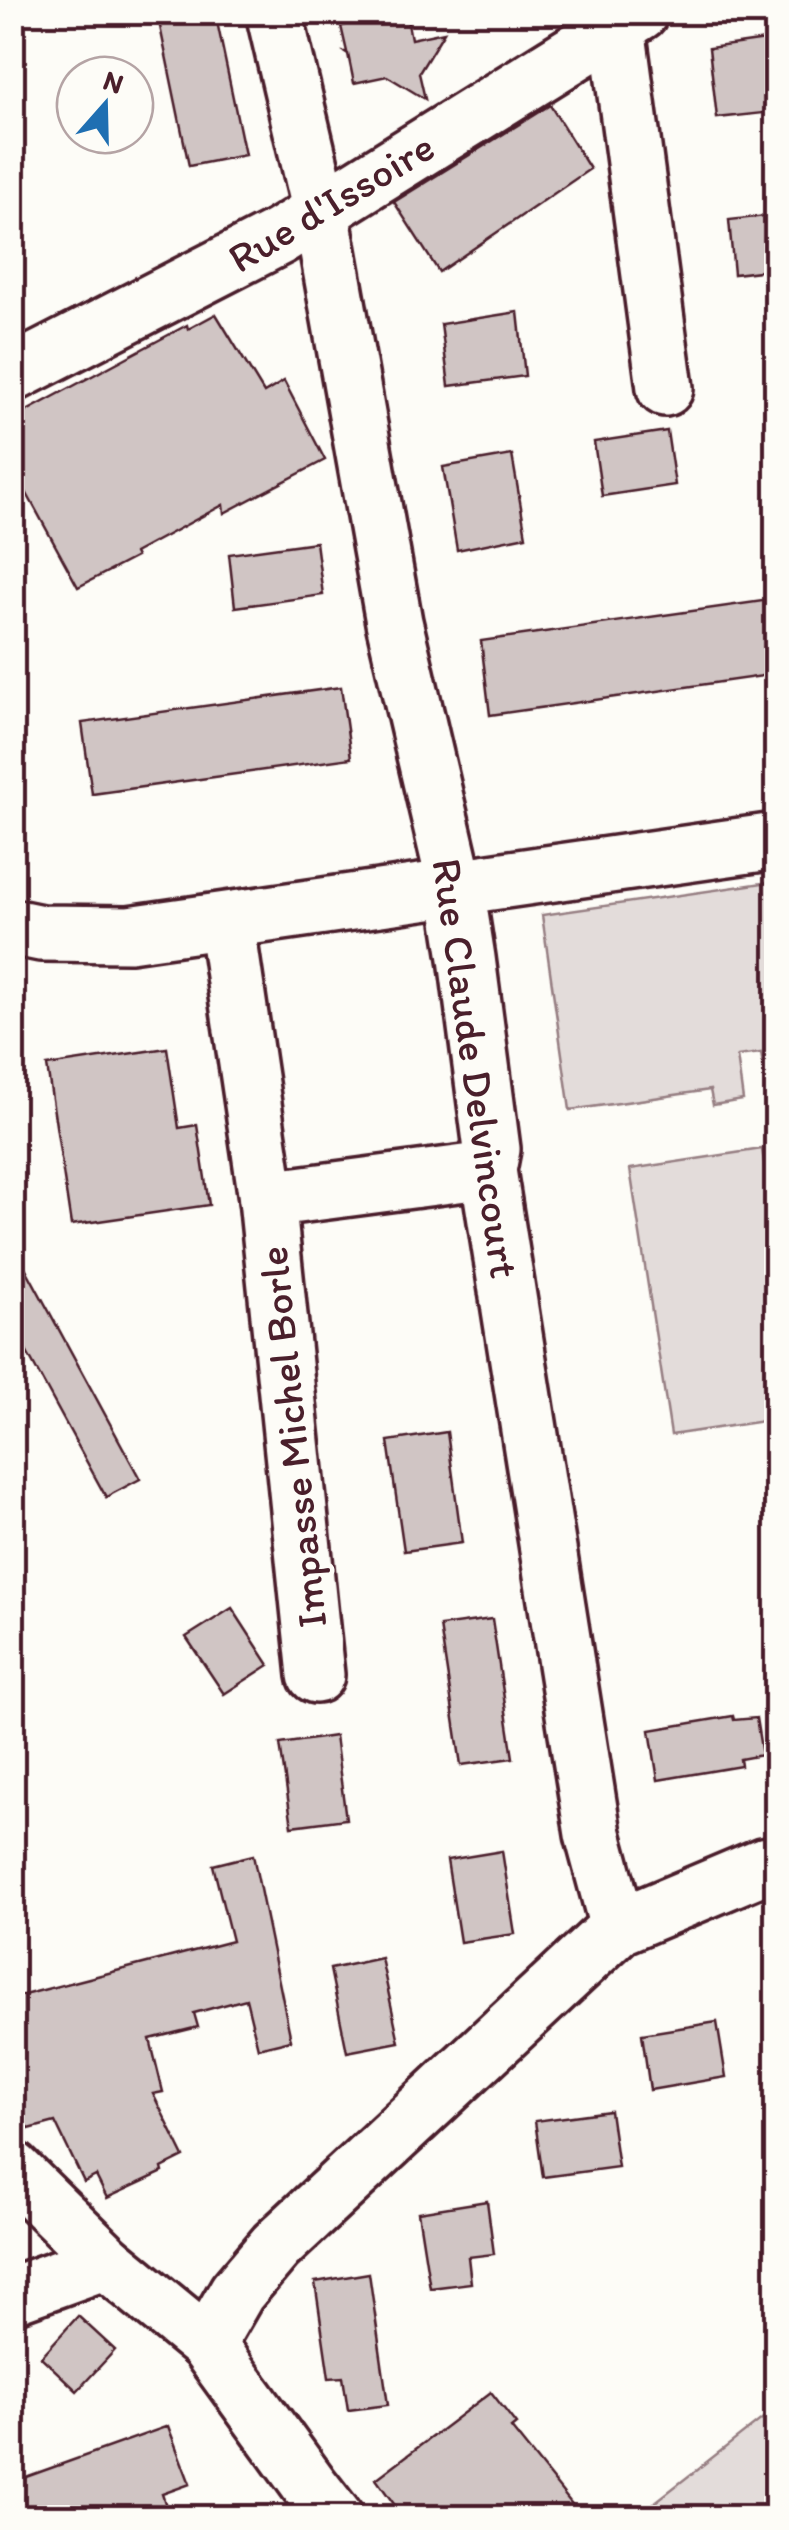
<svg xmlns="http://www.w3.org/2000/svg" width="789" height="2530" font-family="Itim,sans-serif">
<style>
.green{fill:#e3dcda;stroke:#967e82;stroke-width:2.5}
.building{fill:#d0c5c4;stroke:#4a1f2b;stroke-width:2.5}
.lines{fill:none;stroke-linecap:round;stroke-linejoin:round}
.minor-casing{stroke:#4a1f2b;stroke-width:62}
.minor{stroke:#fdfcf7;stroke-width:55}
.labels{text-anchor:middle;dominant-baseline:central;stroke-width:9;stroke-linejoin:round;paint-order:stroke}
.street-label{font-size:42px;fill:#4a1f2b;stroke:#fdfcf7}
</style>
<rect width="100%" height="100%" fill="#fdfcf7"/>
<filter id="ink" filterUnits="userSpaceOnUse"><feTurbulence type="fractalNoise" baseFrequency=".01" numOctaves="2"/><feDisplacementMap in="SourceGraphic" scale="20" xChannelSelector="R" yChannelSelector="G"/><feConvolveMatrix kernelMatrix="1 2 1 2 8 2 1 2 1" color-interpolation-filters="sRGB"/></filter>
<g filter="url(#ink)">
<g class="green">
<path d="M776,881V1095L768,1096L761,1053L737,1056L743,1100L713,1105L710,1090L570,1110L542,915Z"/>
<path d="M762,1149L776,1240V1419L671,1435L630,1169Z"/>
<path d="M776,2408V2517H636Z"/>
</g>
<g class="building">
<path d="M157,12H215L245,155L189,166Z"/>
<path d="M406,13L411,39L444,32L419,73L425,99L387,76L354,83L348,54L345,52H347L341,26Z"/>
<path d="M766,40L773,112L717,118L709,48Z"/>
<path d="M550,105L590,169L439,272L394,202Z"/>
<path d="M776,215V269L734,274L729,220Z"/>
<path d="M518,312L525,376L449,386L441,324Z"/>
<path d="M216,314L264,393L284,381L325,460L224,513L223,505L134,553L136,557L78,587L25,490L12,496V419L187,325L188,329Z"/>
<path d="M667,431L675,485L602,496L594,442Z"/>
<path d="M512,455L526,536L457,550L443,467Z"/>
<path d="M316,542L323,595L235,607L229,554Z"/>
<path d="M776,599V674L490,715L481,641Z"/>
<path d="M341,687L351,758L92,794L82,723Z"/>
<path d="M167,1048L179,1128L197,1125L209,1205L71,1225L47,1066Z"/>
<path d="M12,1243L140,1479L106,1497L12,1325Z"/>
<path d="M447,1432L462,1543L404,1551L388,1441Z"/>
<path d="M232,1608L269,1665L224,1694L186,1637Z"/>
<path d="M492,1619L513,1758L461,1765L440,1626Z"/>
<path d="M733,1716L734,1720L756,1718L762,1755L740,1759L741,1766L658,1780L650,1730Z"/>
<path d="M335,1736L346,1819L292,1826L280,1744Z"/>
<path d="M502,1851L515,1934L460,1942L447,1860Z"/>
<path d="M253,1855L291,2040L258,2048L246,1999L194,2013L198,2027L150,2039L163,2092L153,2094L184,2157L162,2168L163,2172L107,2198L96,2176L84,2182L55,2122L29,2129L12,2103V1998L232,1941L213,1865Z"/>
<path d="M381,1958L399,2042L347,2052L330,1969Z"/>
<path d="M717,2022L726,2077L650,2090L642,2034Z"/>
<path d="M610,2111L618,2167L543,2177L535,2121Z"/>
<path d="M487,2201L494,2254L468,2257L471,2283L430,2288L418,2212Z"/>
<path d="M369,2273L388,2405L348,2410L343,2377L329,2378L315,2282Z"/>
<path d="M78,2316L115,2350L77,2391L41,2357Z"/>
<path d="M491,2392L516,2424L511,2428L583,2518H404L376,2479Z"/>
<path d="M168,2426L190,2484L162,2494L170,2518H12V2482Z"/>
</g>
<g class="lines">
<g class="minor-casing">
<g id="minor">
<path d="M274,12L321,212L394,622L456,888L467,958L492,1149L488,1170L593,1834L618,1927"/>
<path d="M617,27L665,388"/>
<path d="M12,374L279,237L640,12"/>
<path d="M226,921L267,1199L488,1170"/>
<path d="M12,927L41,933L129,934L776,841"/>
<path d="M267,1199L316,1675"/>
<path d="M12,2169L106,2261L207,2344L310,2486L335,2518"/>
<path d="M12,2295L106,2261"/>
<path d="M207,2344L237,2292L276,2246L618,1927L763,1866L776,1864"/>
</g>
</g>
<use href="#minor" class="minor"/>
</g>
</g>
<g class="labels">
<g class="street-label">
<text transform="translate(331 202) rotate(-31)">Rue d'Issoire</text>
<text transform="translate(476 1068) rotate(82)">Rue Claude Delvincourt</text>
<text transform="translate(292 1437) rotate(-96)">Impasse Michel Borle</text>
</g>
</g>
<rect width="789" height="2530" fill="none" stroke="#fdfcf7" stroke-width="50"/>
<rect x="25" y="25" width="739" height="2480" fill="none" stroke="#4a1f2b" stroke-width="4" filter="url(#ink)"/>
<g transform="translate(105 105) rotate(20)"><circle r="48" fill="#fdfcf7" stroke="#b5a4a5" stroke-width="2.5"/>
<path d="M0-8L18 38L0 25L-18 38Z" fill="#1f6fb2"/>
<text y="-15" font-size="28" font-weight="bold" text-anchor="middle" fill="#4a1f2b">N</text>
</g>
</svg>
